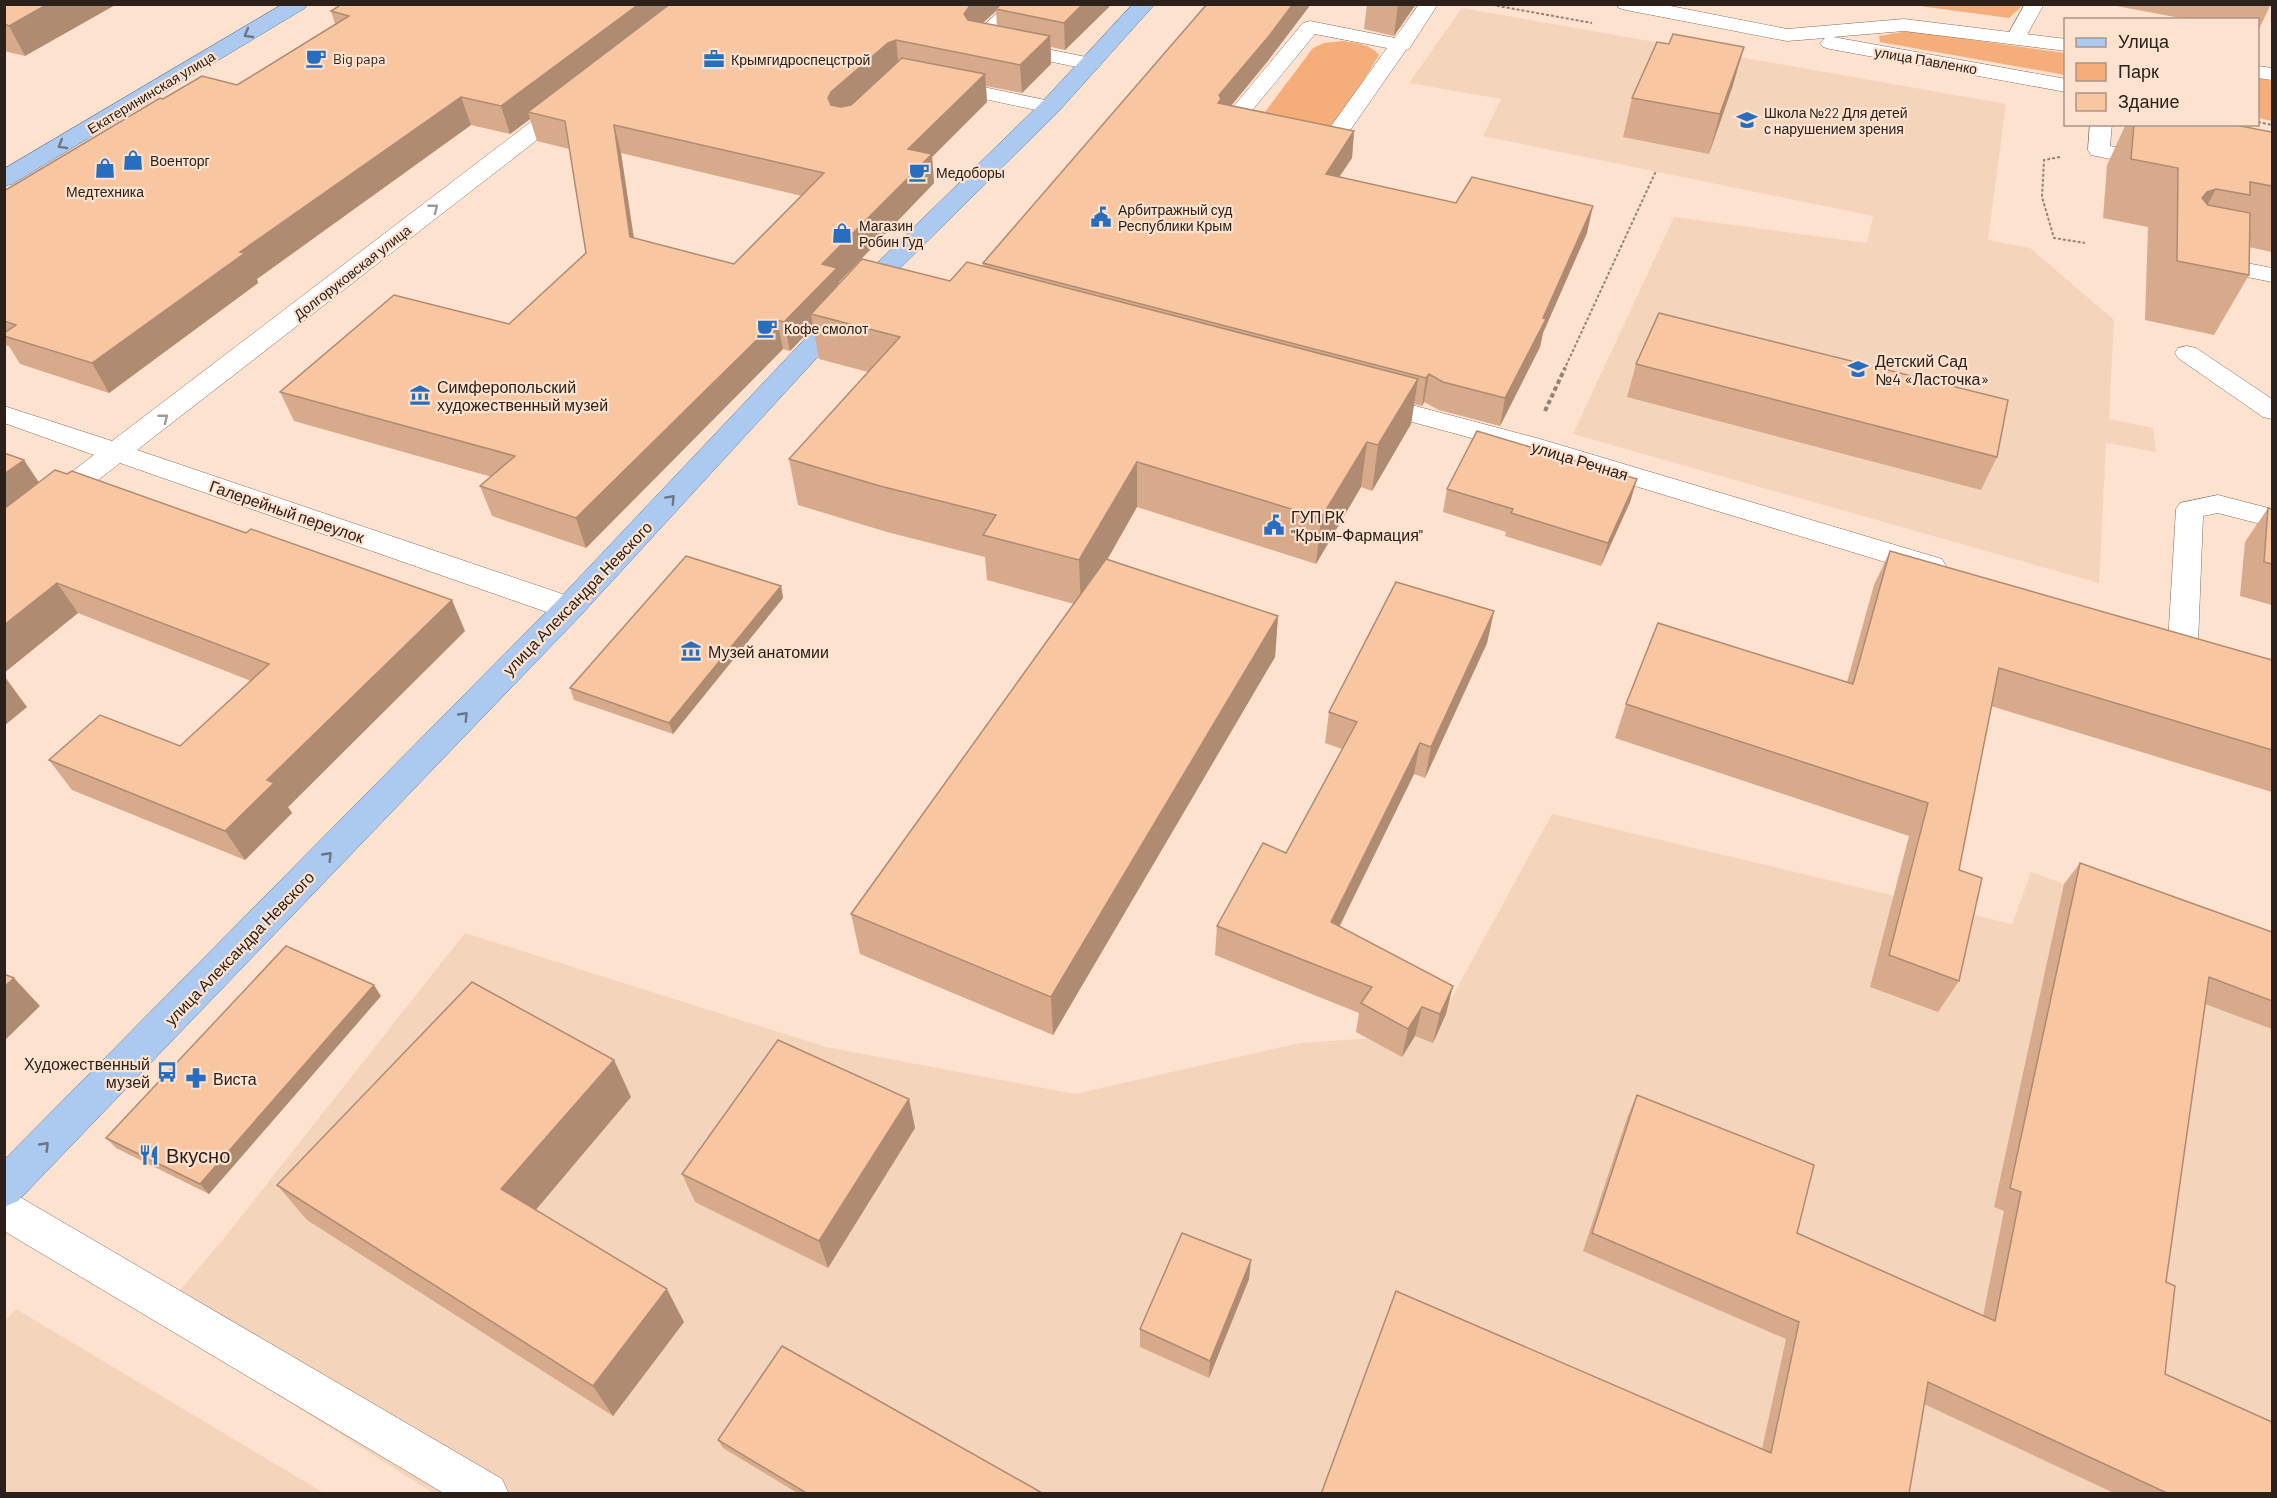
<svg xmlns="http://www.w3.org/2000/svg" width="2277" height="1498" font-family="Barlow,sans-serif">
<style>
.built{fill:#f5d4bc}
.green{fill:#f5ae7a}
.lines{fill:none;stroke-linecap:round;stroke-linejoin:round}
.service-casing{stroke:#836c5b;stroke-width:1}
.minor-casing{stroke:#836c5b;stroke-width:1}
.primary-casing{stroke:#5a779d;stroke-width:1}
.path-far1{stroke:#958376;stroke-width:2;stroke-dasharray:3 2;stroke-linecap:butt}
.path{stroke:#958376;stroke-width:4;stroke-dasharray:4.5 3;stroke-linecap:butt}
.service{fill:#fff;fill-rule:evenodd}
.minor{fill:#fff;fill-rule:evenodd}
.primary{fill:#accaef;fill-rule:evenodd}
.wall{fill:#d6aa8b;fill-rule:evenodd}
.shaded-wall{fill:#ae8b71}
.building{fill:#f9c6a2;stroke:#ae8b71;stroke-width:1.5;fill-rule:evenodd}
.oneway{stroke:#6c7684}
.oneway2{stroke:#a09b98}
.labels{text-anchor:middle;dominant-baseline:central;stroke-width:4.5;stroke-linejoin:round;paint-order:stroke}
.far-poi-label{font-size:14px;fill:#2b211a;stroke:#fde2cf;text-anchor:start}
.far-street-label{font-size:14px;fill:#2b211a;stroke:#fde2cf}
.poi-label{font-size:16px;fill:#2b211a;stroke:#fde2cf;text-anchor:start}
.street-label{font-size:16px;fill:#2b211a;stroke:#fde2cf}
.near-poi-label{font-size:20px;fill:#2b211a;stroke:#fde2cf;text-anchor:start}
</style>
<rect width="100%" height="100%" fill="#fde2cf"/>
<g class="built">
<path d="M1462,8L2006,104L1988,240L2030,248L2114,320L2109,419L2153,428L2156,452L2106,443L2099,583L1573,434L1674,217L1867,243L1873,216L1483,136L1501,99L1409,83Z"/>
<path d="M1552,814L2012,924L2031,872L2272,960V1493H433L157,1318L225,1237L465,933L826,1047L1075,1094L1300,1043L1432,1034Z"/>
<path d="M16,1309L324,1493H5V1321Z"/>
</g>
<g class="green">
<path d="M1912,5L2023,4V5L2009,18Z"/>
<path d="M1908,31L2065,53V75L1880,42L1879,36Z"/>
<path d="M1343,41C1357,43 1370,44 1379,55L1336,125L1322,133L1269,119L1265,112L1313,48L1324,43Z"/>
<path d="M2258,78L2272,81V121L2258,118Z"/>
</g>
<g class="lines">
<g class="service-casing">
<g id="service">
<path d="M1007,4H1028L993,38L1091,58L1098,60L1101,64L1098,68L1091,70L971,45L968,41L971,37Z"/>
<path d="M1419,4H1438L1409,49L1406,50L1337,149C1324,152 1312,147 1299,144L1296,139L1299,134L1307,133L1324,136L1387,48L1315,34L1245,119L1264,123L1267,128L1264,133C1251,136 1236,131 1224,127L1220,123L1303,23L1310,21L1395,38Z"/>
<path d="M2025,4H2044L2023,42H2009L2006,38Z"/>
<path d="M945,79L1050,101L1057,103L1060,107L1057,111L1050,113L938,89L935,85L938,81Z"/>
<path d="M2090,124H2112L2110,146L2163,156L2166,161L2163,166L2155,168L2091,155L2088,150Z"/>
<path d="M2206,255L2272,268V282L2198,267L2194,262L2198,257Z"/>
<path d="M2187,346L2196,348L2272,399V419L2263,417L2178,358L2175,353L2178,348Z"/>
<path d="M2218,495L2272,509V527L2218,513L2203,516L2198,643L2194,650L2183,654L2172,650L2168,643L2176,509L2180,503Z"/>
<path d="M4,1191L18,1196L502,1479L509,1494H445L4,1231Z"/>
</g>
</g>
<g class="minor-casing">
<g id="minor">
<path d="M1616,4H1660L1787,29L1904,19L2066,39V51L1904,31L1833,37L2066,79V92L1830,49L1823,47L1820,43L1825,38L1787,41L1626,10L1619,8Z"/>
<path d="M2258,66L2272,68V80L2258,78Z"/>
<path d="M569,97L577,99L580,104L577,109L137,450L580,600L584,608L580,616L569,619L558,616L120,463L14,545L4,548V523L94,455L4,423V406L112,441L561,99Z"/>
<path d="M1370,394L1540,439L1942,559L1946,566L1942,573L1931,576L1520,451L1360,408L1357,402L1360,396Z"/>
</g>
</g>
<g class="primary-casing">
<g id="primary">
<path d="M283,4H308L305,8L12,184L4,186V169Z"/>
<path d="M1133,4H1155L1058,112L890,278L580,616L18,1201L4,1207V1160L558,600L872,268L1042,102Z"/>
</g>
</g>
<g class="path-far1">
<path d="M1487,4L1592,23"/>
<path d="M2258,122L2272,125"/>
<path d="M2060,157L2044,160L2042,197L2054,238L2085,243"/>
<path d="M1564,370L1656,171"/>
</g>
<path class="path" d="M1545,411L1565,368"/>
<use href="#service" class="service"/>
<use href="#minor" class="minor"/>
<use href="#primary" class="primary"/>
</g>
<g class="wall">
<path d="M4,4L25,56L4,51Z"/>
<path d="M342,4H1112L1065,50L1051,47V64L1022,93L986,86L987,102L932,157L934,183L839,282V284L950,281L983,266V263L1207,4H1311L1267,62L1231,106L1354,131L1352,158L1339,177L1587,233L1543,333L1540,347L1500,426L1439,410L1424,402L1422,406L1414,404L1411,424L1372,491L1361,487L1316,564L1137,507L1107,559L1278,616L1275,657L1053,1035L860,954L851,914L1074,604L987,580L985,557L887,532L798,505L789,459L868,372L819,359L813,327L790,351L783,349L586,548L492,516L480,486L492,477L294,421L280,392L509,324L586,253L569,149L537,141L530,119L510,134L471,125L257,279L258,283L109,393L20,364L9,346L4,345V191L163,99L237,85L335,24L331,11ZM996,11L997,26L983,23ZM621,153L802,196L734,264L634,238Z"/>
<path d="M1367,4H1416L1394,36L1364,29Z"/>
<path d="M2106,4H2271L2258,31V20H2191Z"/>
<path d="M1733,85L1709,154L1623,137L1632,98Z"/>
<path d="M2126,124H2230L2272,132V252L2249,247V275L2214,335L2145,320L2148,227L2103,218L2107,165Z"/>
<path d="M1636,364L1997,457L1981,490L1627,397Z"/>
<path d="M1637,479L1630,502L1601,566L1505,536L1506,532L1443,512L1447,489Z"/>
<path d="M39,483L465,631L288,807L292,813L245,860L72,790L49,760L180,746L251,681L78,613L4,673Z"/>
<path d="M2268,508L2272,509V605L2240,596L2245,542Z"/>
<path d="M1890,551L2272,660V792L1991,706L1959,870V981L1938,1012L1870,987L1909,836L1615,738L1626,704L1847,682L1874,585Z"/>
<path d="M781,586L783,598L673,734L574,700L570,688Z"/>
<path d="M1494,611L1487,643L1425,778L1414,774L1339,926L1446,1014L1433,1043L1415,1036L1402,1057L1356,1032L1359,1013L1215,955L1217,926L1286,853L1342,749L1325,743L1329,712Z"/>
<path d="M2080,863L2272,932V1029L2205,1004L2166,1282L2165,1374L2272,1494H2116L1924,1404L1909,1494H1321L1762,1449L1786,1339L1583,1251L1628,1115L1637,1095L1797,1233L1983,1316L2004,1211L1994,1207L2064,884Z"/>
<path d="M381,996L209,1194L116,1148L106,1138Z"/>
<path d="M614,1060L631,1097L535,1210L684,1322L613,1416L307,1220L277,1185Z"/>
<path d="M909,1099L915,1128L828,1268L695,1202L682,1174Z"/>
<path d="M1251,1260L1249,1279L1209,1378L1140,1347V1329Z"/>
<path d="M718,1440L1044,1494H799L723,1448Z"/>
</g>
<g class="shaded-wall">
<path d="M48,4H117L25,56L9,26Z"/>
<path d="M639,4H681L528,112L530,119L510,134L501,106Z"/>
<path d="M971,4H1003L996,9V11L969,35L964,14Z"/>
<path d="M1083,4H1112L1065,50L1064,23Z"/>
<path d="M1293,4H1311L1267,62L1220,119L1218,103L1219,95Z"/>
<path d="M1398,4H1416L1394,36Z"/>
<path d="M1050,36L1051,64L1022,93L1020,65Z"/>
<path d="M896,40L899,68L836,120L828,98L831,92L888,43Z"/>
<path d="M1744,47L1733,85L1709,154L1720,114Z"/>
<path d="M985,74L987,102L932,157L934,183L839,282L841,297L811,314L813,327L790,351L784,322L822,264L908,149Z"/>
<path d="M461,97L471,125L257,279L258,283L109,393L92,363L240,252Z"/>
<path d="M614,125L621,153L638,267L630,237Z"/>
<path d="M1354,131L1352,158L1323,201L1326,174Z"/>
<path d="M2216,189L2184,248L2202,198L2207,192Z"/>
<path d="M1593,206L1587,233L1543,333L1540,347L1500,426L1505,398L1543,318Z"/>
<path d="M777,320L783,349L586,548L576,518Z"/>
<path d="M1429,374L1424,402L1422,406L1426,378Z"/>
<path d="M1418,379L1411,424L1372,491L1378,445Z"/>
<path d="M1367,442L1361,487L1316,564L1321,518Z"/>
<path d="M24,460L44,490L4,520V474Z"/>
<path d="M1137,462V507L1081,606L1079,560Z"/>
<path d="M1637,479L1630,502L1601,566L1608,543Z"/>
<path d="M57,583L78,613L4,673V625Z"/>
<path d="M781,586L783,598L673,734L669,723Z"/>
<path d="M452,600L465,631L288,807L292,813L245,860L225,831L267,780Z"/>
<path d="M1494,611L1487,643L1425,778L1431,747Z"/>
<path d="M1278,616L1275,657L1053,1035L1051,997Z"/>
<path d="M5,677L27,707L4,726Z"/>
<path d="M1420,743L1414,774L1327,952L1331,922Z"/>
<path d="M14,978L40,1006L4,1041V987Z"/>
<path d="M374,985L381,996L209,1194L200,1184Z"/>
<path d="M1453,986L1446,1014L1433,1043L1440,1014Z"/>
<path d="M1422,1007L1415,1036L1402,1057L1408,1029Z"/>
<path d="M614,1060L631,1097L524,1224L501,1189Z"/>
<path d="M909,1099L915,1128L828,1268L819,1241Z"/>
<path d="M1251,1260L1249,1279L1209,1378L1210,1361Z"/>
<path d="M667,1289L684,1322L613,1416L593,1386Z"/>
</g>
<g class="building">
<path d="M4,4H48L9,26L4,24Z"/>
<path d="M342,4H639L501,106L461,97L240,252L245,253L92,363L4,336V333L16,325L4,321V191L160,98L163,99L202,76L237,85L349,16L331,11Z"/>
<path d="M670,4H971L964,14L968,20L1050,36L1020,65L896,40L888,43L831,92L828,98L831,105L841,107L851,105L902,58L985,74L908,149L932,154L822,264L837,268L784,322L777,320L576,518L480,486L515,456L280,392L394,295L509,324L586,253L565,121L528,112ZM614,125L824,173L734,264L630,237Z"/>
<path d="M1001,4H1083L1064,23L996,9Z"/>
<path d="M1207,4H1293L1269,36L1219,95L1221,99L1218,103L1354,131L1326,174L1456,203L1472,177L1593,206L1543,318L1546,319L1505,398L1443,382L1429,374L1426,378L983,263Z"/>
<path d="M1673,34L1744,47L1720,114L1632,98L1657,42L1669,44Z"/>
<path d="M2134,124H2230L2272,132V186L2250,182V195L2216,189L2207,192L2202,198L2208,205L2250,213L2249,275L2177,261L2178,168L2131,159Z"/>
<path d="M862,259L950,281L967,262L1418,379L1378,445L1367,442L1321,518L1137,462L1079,560L983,535L996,515L880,486L789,459L900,337L811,314Z"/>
<path d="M1659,313L2008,400L1997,457L1636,364Z"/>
<path d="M1477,431L1637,479L1608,543L1511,513L1513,509L1447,489Z"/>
<path d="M4,453L24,460L4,474Z"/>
<path d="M55,470L67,474L72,471L246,533L251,529L452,600L267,780L274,783L225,831L49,760L100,715L180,746L269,664L57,583L4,625V509Z"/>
<path d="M2268,508L2272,509V564L2264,562Z"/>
<path d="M1890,551L2272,660V750L1999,668L1959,870L1982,878L1959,981L1889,955L1928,803L1626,704L1658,623L1853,684Z"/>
<path d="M686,556L781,586L669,723L570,688Z"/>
<path d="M1106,559L1278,616L1051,997L851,914Z"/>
<path d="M1396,582L1494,611L1431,747L1420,743L1331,922L1453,986L1440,1014L1422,1007L1408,1029L1361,1003L1372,987L1217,926L1263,843L1286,853L1357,722L1329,712Z"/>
<path d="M2080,863L2272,932V1001L2209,977L2166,1282L2175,1286L2165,1374L2272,1422V1494H2169L1928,1382L1909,1494H1321L1396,1291L1771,1453L1799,1322L1592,1233L1637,1095L1814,1165L1797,1233L1995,1321L2021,1192L2010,1188Z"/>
<path d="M286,946L374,985L200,1184L106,1138Z"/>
<path d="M4,974L14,978L4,987Z"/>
<path d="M472,982L614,1060L501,1189L667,1289L593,1386L277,1185Z"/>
<path d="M778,1040L909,1099L819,1241L682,1174Z"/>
<path d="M1182,1233L1251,1260L1210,1361L1140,1329Z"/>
<path d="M782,1346L1044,1494H808L718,1440Z"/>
</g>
<defs><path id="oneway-chevron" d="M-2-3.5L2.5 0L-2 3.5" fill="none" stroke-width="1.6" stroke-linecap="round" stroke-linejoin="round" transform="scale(1.5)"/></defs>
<g class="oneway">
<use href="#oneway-chevron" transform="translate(248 34) rotate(150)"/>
<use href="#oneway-chevron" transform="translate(62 145) rotate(149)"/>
<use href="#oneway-chevron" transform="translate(671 499) rotate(-47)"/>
<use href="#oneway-chevron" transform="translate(464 716) rotate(-46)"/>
<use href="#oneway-chevron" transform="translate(328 856) rotate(-46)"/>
<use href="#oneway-chevron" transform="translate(45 1146) rotate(-46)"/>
</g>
<g class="oneway2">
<use href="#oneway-chevron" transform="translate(434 208) rotate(-38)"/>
<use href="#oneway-chevron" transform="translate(164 418) rotate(-38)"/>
</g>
<defs>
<g id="cafe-bare" transform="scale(1.62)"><path d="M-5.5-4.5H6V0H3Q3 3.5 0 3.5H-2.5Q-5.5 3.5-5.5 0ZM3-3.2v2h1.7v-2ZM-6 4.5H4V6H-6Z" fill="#286dbe" stroke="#fde2cf" stroke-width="2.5" paint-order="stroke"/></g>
<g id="office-bare" transform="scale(1.62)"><path d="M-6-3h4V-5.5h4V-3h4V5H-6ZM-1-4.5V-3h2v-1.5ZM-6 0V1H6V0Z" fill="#286dbe" stroke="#fde2cf" stroke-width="2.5" paint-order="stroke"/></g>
<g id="school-bare" transform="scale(1.62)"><path d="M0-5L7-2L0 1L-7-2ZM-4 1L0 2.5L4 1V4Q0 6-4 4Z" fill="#286dbe" stroke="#fde2cf" stroke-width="2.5" paint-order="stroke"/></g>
<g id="shop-bare" transform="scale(1.62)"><path d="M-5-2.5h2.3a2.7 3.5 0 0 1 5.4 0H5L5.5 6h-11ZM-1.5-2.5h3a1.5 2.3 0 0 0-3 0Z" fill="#286dbe" stroke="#fde2cf" stroke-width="2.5" paint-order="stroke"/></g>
<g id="civic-bare" transform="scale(1.62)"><path d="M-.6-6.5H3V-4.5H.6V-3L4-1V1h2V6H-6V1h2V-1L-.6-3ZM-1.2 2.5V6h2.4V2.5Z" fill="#286dbe" stroke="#fde2cf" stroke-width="2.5" paint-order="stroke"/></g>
<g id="museum-bare" transform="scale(1.62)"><path d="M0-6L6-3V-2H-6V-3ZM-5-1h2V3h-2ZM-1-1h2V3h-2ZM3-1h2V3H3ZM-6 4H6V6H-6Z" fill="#286dbe" stroke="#fde2cf" stroke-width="2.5" paint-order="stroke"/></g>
<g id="bus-bare" transform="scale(1.62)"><path d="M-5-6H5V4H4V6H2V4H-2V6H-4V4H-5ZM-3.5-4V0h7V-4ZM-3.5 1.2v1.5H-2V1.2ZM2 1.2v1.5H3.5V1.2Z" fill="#286dbe" stroke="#fde2cf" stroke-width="2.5" paint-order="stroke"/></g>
<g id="pharmacy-bare" transform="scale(1.62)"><path d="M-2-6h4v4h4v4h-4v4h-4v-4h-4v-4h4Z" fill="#286dbe" stroke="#fde2cf" stroke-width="2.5" paint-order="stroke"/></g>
<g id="restaurant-bare" transform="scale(1.62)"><path d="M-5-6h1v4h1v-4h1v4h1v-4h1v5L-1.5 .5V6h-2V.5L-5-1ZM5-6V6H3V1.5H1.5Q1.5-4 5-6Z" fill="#286dbe" stroke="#fde2cf" stroke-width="2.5" paint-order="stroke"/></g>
</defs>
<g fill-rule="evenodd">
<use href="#cafe-bare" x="316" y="58"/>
<use href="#office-bare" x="714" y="59"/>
<use href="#school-bare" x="1747" y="120"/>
<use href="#shop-bare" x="133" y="160"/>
<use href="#shop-bare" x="105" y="168"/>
<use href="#cafe-bare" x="919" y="172"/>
<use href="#civic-bare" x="1101" y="217"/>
<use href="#shop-bare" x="842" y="233"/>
<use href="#cafe-bare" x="767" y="328"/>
<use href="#school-bare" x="1858" y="369"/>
<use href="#museum-bare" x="420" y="395"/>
<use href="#civic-bare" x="1274" y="525"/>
<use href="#museum-bare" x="691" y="651"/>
<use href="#bus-bare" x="167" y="1072"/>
<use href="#pharmacy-bare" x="196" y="1078"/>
<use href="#restaurant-bare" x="149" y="1155"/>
</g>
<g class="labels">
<g class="far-poi-label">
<text x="333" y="58">Big papa</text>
<text x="731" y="59">Крымгидроспецстрой</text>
<text x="1764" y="112">Школа №22 Для детей<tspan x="1764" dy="16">с нарушением зрения</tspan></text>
<text x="150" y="160">Военторг</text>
<text x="936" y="172">Медоборы</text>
<text x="105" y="191" text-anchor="middle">Медтехника</text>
<text x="1118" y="209">Арбитражный суд<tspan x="1118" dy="16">Республики Крым</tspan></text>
<text x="859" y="225">Магазин<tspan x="859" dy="16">Робин Гуд</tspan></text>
<text x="784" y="328">Кофе смолот</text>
</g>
<g class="far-street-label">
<text transform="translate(1926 60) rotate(10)">улица Павленко</text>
<text transform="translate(151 92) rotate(-31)">Екатерининская улица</text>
<text transform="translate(352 272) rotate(-38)">Долгоруковская улица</text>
</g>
<g class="poi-label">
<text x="1875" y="360">Детский Сад<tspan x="1875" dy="18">№4 «Ласточка»</tspan></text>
<text x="437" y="386">Симферопольский<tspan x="437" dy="18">художественный музей</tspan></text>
<text x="1291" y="516">ГУП РК<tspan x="1291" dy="18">"Крым-Фармация"</tspan></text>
<text x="708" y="651">Музей анатомии</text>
<text x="150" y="1063" text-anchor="end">Художественный<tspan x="150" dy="18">музей</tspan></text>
<text x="213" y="1078">Виста</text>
</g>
<g class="street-label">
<text transform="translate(1580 460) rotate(17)">улица Речная</text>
<text transform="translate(287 511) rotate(19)">Галерейный переулок</text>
<text transform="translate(577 598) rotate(-46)">улица Александра Невского</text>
<text transform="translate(239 948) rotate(-46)">улица Александра Невского</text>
</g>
<g class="near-poi-label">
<text x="166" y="1155">Вкусно</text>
</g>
</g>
<rect width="2277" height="1498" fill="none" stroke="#2b211a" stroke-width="12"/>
<rect x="2064" y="18" width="195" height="108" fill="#fde2cf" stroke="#a99587" stroke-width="1.5"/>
<rect x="2076" y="38" width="30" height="9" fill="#accaef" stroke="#a99587" stroke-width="1.5"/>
<text x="2118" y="48" font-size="18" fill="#2b211a">Улица</text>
<rect x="2076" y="63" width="30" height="18" fill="#f5ae7a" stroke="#a99587" stroke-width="1.5"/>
<text x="2118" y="78" font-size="18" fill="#2b211a">Парк</text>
<rect x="2076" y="93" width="30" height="18" fill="#f9c6a2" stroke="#a99587" stroke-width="1.5"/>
<text x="2118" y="108" font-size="18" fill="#2b211a">Здание</text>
</svg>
